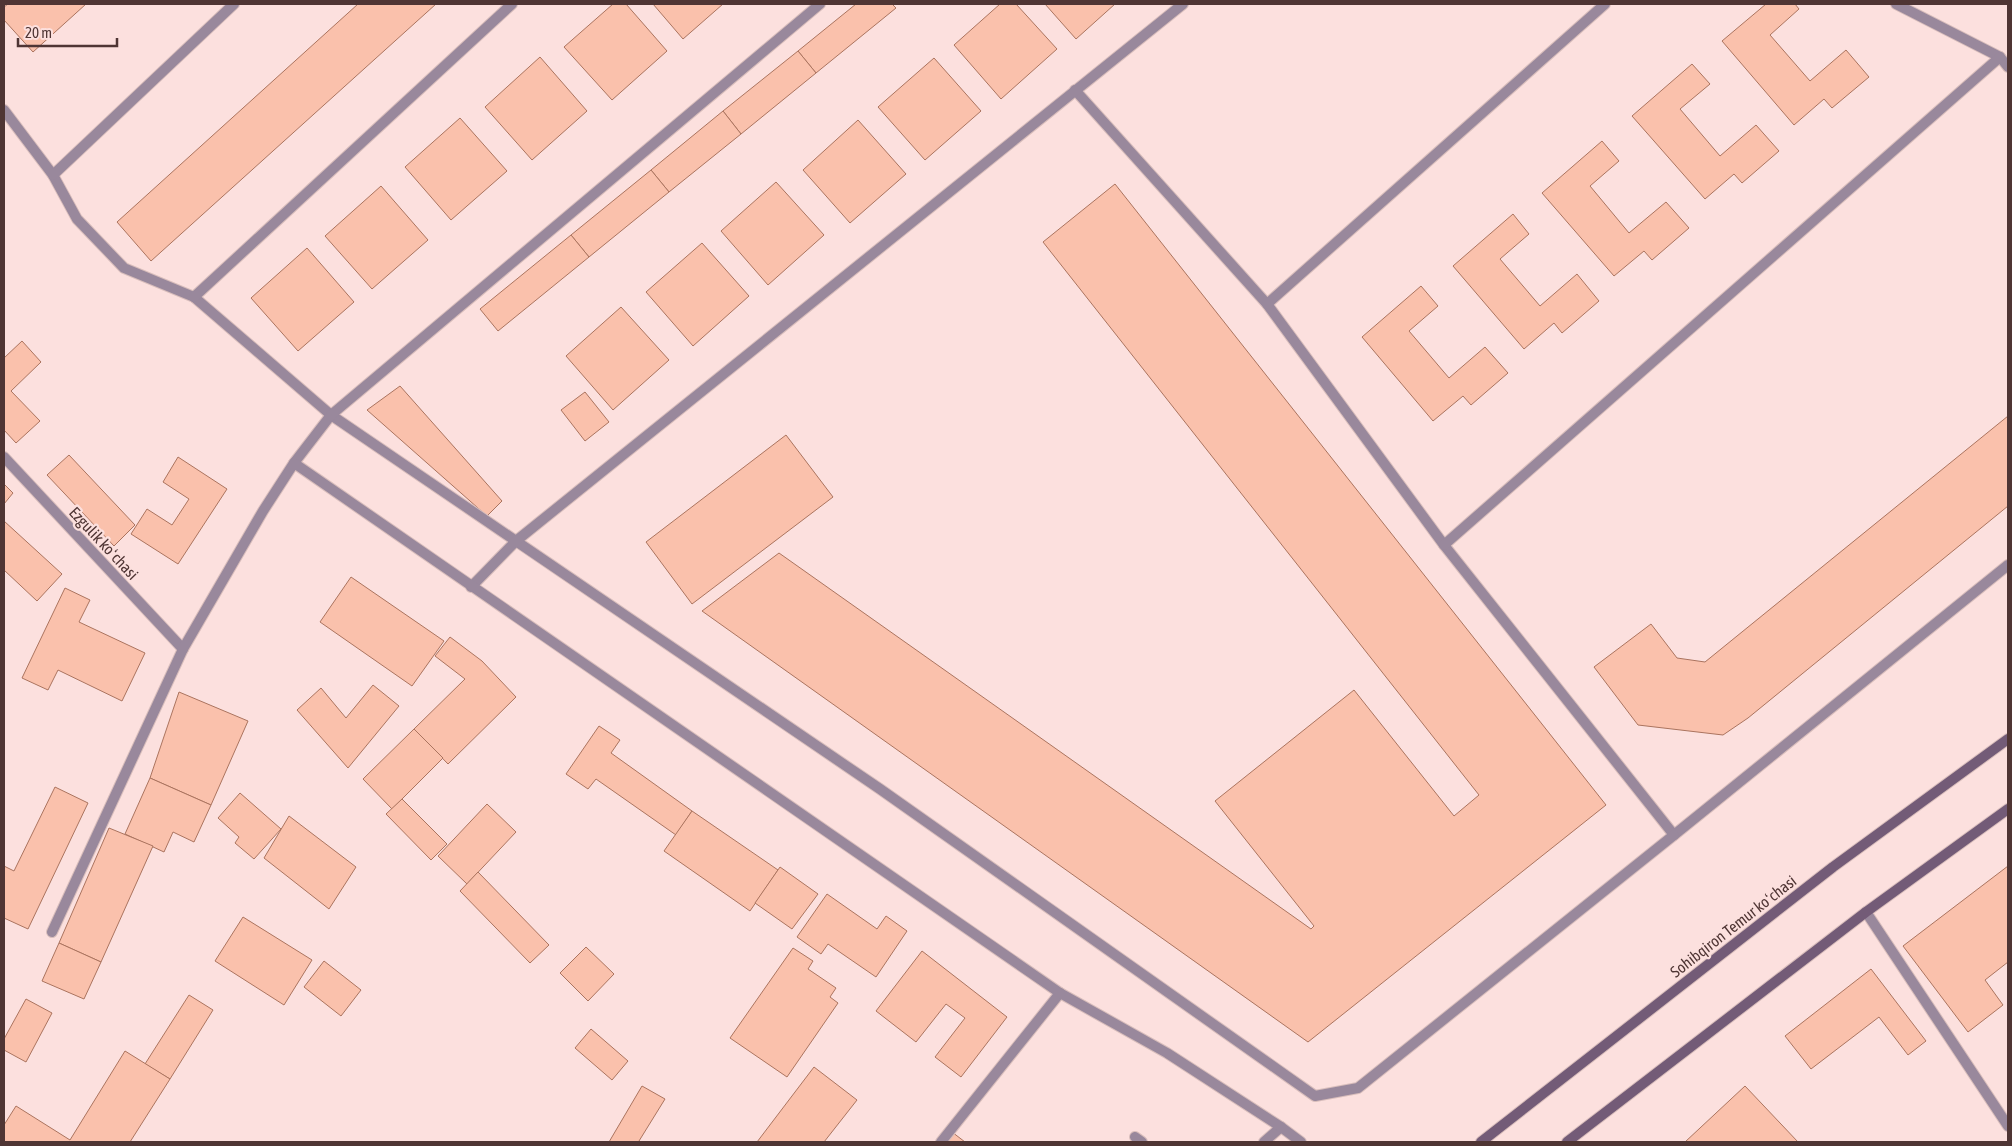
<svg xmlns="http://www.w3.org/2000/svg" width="2012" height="1146" font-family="'Asap Condensed',sans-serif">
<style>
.building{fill:#fac1ac;stroke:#ab745f}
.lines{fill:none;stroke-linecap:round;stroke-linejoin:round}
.lane-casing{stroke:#d9bebc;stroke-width:12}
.street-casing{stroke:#d9bebc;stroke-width:12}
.secondary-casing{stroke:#d9bebc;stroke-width:12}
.lane{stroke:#99889c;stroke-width:10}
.street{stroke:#99889c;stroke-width:10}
.secondary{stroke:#735b77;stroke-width:10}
.labels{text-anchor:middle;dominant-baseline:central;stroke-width:4.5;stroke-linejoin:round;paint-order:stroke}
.street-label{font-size:16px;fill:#4f3534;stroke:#fce0de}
</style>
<rect width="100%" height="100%" fill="#fce0de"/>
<g class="building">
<path d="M8,4H86L33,52L4,20V7Z"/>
<path d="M358,4H436L151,261L117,222Z"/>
<path d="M613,4H626L667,51L612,100L564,47Z"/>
<path d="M653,4H723L683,39Z"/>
<path d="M856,4H892L896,8L816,73L798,51Z"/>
<path d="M1000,4H1016L1057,49L1001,99L954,45Z"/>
<path d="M1045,4H1115L1076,39Z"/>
<path d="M1766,4H1795L1799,9L1770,35L1810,81L1846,50L1869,77L1832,108L1824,99L1794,125L1722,41Z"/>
<path d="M798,51L816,73L741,134L723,111Z"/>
<path d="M540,57L587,111L532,160L485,107Z"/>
<path d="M934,58L981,111L925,160L878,107Z"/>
<path d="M1692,64L1710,84L1680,109L1720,156L1756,125L1779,151L1742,183L1734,174L1705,199L1632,116Z"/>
<path d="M723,111L741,134L669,192L651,170Z"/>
<path d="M460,118L507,171L451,220L405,167Z"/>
<path d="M858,120L906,174L850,223L803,170Z"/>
<path d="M1602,141L1619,161L1590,186L1629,233L1666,202L1689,228L1652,260L1644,251L1614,276L1542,193Z"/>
<path d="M651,170L669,192L589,257L571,235Z"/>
<path d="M776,182L824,235L768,285L721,231Z"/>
<path d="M1115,184L1606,805L1308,1042L702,611L779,553L1311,929L1314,926L1215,801L1354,690L1454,816L1479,795L1043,242Z"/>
<path d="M381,186L428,240L372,289L325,236Z"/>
<path d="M1513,214L1529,234L1500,259L1540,306L1577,274L1599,301L1562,333L1554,323L1524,349L1453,266Z"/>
<path d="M571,235L589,257L498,331L480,309Z"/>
<path d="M702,243L749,296L693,346L646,292Z"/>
<path d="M307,248L354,302L298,351L251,298Z"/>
<path d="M1421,286L1438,306L1409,331L1449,378L1485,347L1508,373L1471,405L1463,396L1433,421L1362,337Z"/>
<path d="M621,307L669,360L613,410L566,356Z"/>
<path d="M22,341L41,362L11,391L40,421L16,443L4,430V358Z"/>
<path d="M400,386L502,501L487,516L367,410Z"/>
<path d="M585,392L609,422L585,441L561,410Z"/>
<path d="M2008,416V506L1748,718L1723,735L1638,725L1594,667L1651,624L1677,658L1705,662Z"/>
<path d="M786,435L833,497L692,604L646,542Z"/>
<path d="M69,455L135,525L114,546L47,475Z"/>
<path d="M178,457L227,489L178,564L131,534L147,509L172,525L189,499L163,482Z"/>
<path d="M4,484L13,493L4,504Z"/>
<path d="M4,521L62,574L37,601L4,570Z"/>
<path d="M351,577L444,641L412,686L320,622Z"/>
<path d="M65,588L90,600L79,622L145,653L122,701L58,670L48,690L22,678Z"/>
<path d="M450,637L482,661L516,697L448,764L414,729L465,679L435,656Z"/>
<path d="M373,685L399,706L348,768L297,710L321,688L346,718Z"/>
<path d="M179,692L248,721L211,805L150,778Z"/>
<path d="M599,726L620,740L611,753L692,811L676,835L596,779L588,789L566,774Z"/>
<path d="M414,729L443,758L392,809L363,779Z"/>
<path d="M150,778L211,805L194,842L173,832L164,852L125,834Z"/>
<path d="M55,787L88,803L28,929L4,918V866L14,871Z"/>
<path d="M240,793L281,829L254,859L235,843L239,837L218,818Z"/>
<path d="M402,799L447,844L431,860L386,814Z"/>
<path d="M487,804L516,832L467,884L438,856Z"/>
<path d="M692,811L778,870L750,911L664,851Z"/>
<path d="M289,816L356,867L329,909L264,858Z"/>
<path d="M109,828L153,846L101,962L59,943Z"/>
<path d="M2008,866V962L1985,980L2003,1005L1968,1032L1903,946Z"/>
<path d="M780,867L818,894L792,929L755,903Z"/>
<path d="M478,872L549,945L530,963L460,891Z"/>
<path d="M827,894L877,929L886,916L907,931L876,977L828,944L821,954L797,937Z"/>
<path d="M243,917L312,960L284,1005L215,961Z"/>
<path d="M59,943L101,962L84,999L42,981Z"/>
<path d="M586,947L614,974L588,1001L560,973Z"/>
<path d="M793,948L813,961L808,969L836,988L830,997L838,1003L787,1077L730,1038Z"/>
<path d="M922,951L1007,1017L961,1077L935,1057L965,1018L946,1004L916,1042L876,1011Z"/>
<path d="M324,961L361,990L341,1016L304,987Z"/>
<path d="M1871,969L1926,1041L1908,1055L1879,1017L1811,1069L1785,1036Z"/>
<path d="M189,995L213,1010L170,1079L145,1064Z"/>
<path d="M26,999L52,1013L26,1062L4,1050V1039Z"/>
<path d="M591,1029L628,1061L612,1080L575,1048Z"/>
<path d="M125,1051L170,1079L130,1142H4V1125L16,1106L70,1140Z"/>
<path d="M814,1067L857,1100L824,1142H757Z"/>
<path d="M642,1086L665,1099L639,1141L641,1142H609Z"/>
<path d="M1745,1086L1798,1142H1685Z"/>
<path d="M952,1132L965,1142H944Z"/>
</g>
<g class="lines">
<g class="lane-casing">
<g id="lane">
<path d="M1896,4L2000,57L2008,67"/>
<path d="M1075,90L1267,304L1444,545L1674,835L2008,565"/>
<path d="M4,110L53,175L77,219L124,268L194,297L331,415L880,789L1315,1096L1358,1088L1674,835"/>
<path d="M53,175L234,4"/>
<path d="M194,297L512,4"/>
<path d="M1267,304L1605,4"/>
<path d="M294,463L331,415L820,4"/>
<path d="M1444,545L2000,57"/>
<path d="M471,587L516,541L1183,4"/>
<path d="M1866,912L2008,1126"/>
<path d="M1135,1137L1142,1142"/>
<path d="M941,1142L1060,993"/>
<path d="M1264,1142L1281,1127"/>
</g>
</g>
<g class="street-casing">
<g id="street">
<path d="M4,457L183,649"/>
<path d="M52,932L183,649L263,511L294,463L1060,993L1167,1053L1281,1127L1301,1142"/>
</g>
</g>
<g class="secondary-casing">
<g id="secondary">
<path d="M1481,1142L1833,867L2008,739"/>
<path d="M1567,1142L1866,912L2008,809"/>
</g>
</g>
<use href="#lane" class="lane"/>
<use href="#street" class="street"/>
<use href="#secondary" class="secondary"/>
</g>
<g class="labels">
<g class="street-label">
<text transform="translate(104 543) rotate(47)">Ezgulik koʻchasi</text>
<text transform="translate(1733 926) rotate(-38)">Sohibqiron Temur koʻchasi</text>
</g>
</g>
<rect width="2012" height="1146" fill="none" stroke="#4f3534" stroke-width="10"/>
<path d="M18 38v8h99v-8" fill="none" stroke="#4f3534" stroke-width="2.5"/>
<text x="25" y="38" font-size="15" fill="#4f3534" stroke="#fce0de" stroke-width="4" paint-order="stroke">20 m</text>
</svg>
